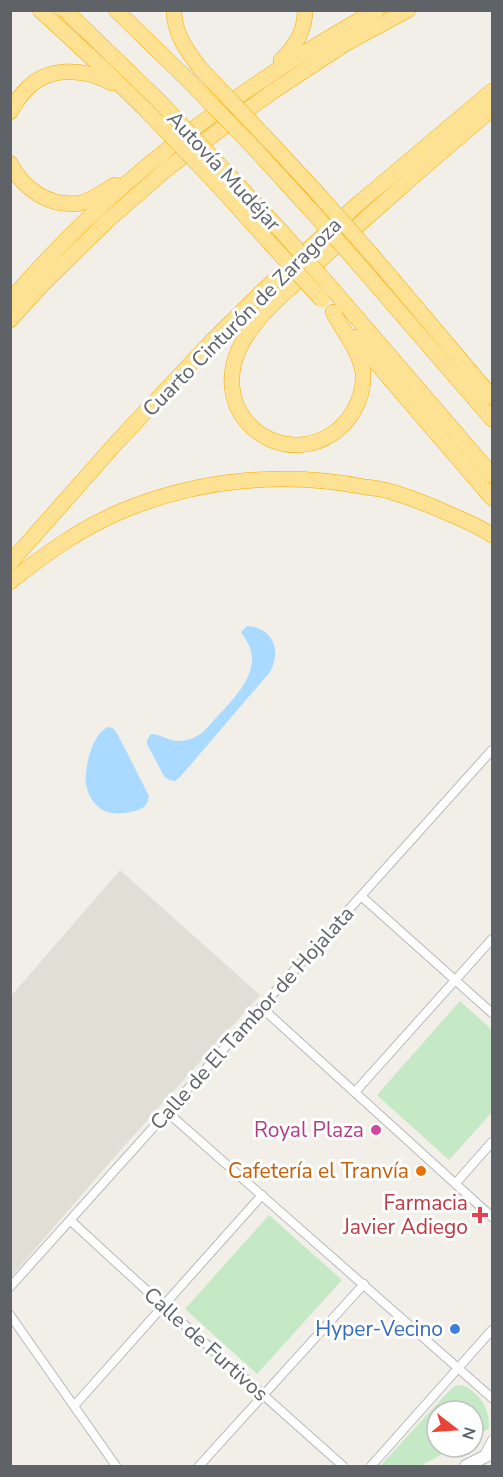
<svg xmlns="http://www.w3.org/2000/svg" width="503" height="1477" font-family="'Nunito Sans',sans-serif">
<style>
.education{fill:#e1ded6}
.green{fill:#c5e8c5}
.water{fill:#aadaff}
.lines{fill:none;stroke-linecap:round;stroke-linejoin:round}
.minor-casing{stroke:#b5b8bc;stroke-width:10}
.secondary-casing{stroke:#b6babf;stroke-width:14}
.motorway-casing{stroke:#f9ab00;stroke-width:16}
.minor{stroke:#fff;stroke-width:8}
.secondary{stroke:#fff;stroke-width:12}
.motorway{stroke:#fde293;stroke-width:15}
.motorway-bridge-casing{stroke:#f9ab00;stroke-width:16;stroke-linecap:butt}
.motorway-bridge{stroke:#fde293;stroke-width:15}
.hotel-dot{fill:#d1479c;stroke:#fff;stroke-width:2}
.food-dot{fill:#e8710a;stroke:#fff;stroke-width:2}
.health-dot{fill:#e0444e;stroke:#fff;stroke-width:2}
.shop-dot{fill:#3f7fe0;stroke:#fff;stroke-width:2}
.labels{text-anchor:middle;dominant-baseline:central;stroke-width:6;stroke-linejoin:round;paint-order:stroke}
.street-label{font-size:21px;fill:#5f6368;stroke:#fff}
.hotel-label{font-size:21px;fill:#b23c85;stroke:#fff;text-anchor:end}
.food-label{font-size:21px;fill:#c56008;stroke:#fff;text-anchor:end}
.health-label{font-size:21px;fill:#be3a42;stroke:#fff;text-anchor:end}
.shop-label{font-size:21px;fill:#366cbe;stroke:#fff;text-anchor:end}
</style>
<rect width="100%" height="100%" fill="#f1efe8"/>
<path class="education" d="M120,870L260,995L117,1154L11,1277V996Z"/>
<g class="green">
<path d="M460,1001L492,1030V1112L449,1160L377,1095Z"/>
<path d="M269,1215L342,1280L257,1374L185,1309Z"/>
<path d="M461,1385C479,1391 491,1410 489,1429L473,1437V1411H437V1447H456L420,1466H380L449,1391L455,1386Z"/>
</g>
<g class="water">
<path d="M247,626C273,628 282,650 270,672L180,777L175,781L169,780L164,776L147,744V740L151,734C160,734 167,740 176,741C188,742 200,736 207,728C223,709 253,684 252,658C252,648 246,640 241,632Z"/>
<path d="M109,727L114,729L118,735L149,796C148,807 141,810 130,812C125,813 117,814 112,813C97,811 88,797 86,784C84,768 93,731 109,727Z"/>
</g>
<g class="lines">
<g class="minor-casing">
<g id="minor">
<path d="M361,896L492,1013"/>
<path d="M262,1008L492,1217"/>
<path d="M355,1092L492,939"/>
<path d="M167,1112L492,1398"/>
<path d="M456,1183L492,1142"/>
<path d="M71,1221L169,1311L343,1466"/>
<path d="M10,1287L492,750"/>
<path d="M10,1315L116,1466"/>
<path d="M74,1406L262,1195"/>
<path d="M484,1455L492,1440"/>
<path d="M199,1466L364,1284"/>
<path d="M371,1466L492,1330"/>
</g>
</g>
<g class="secondary-casing">
<path id="secondary" d="M466,1466L492,1453"/>
</g>
<g class="motorway-casing">
<g id="motorway">
<path d="M40,10L105,70L146,110"/>
<path d="M65,10L158,100"/>
<path d="M116,10L186,78"/>
<path d="M174,10C174,33 186,50 200,68"/>
<path d="M281,60C296,46 305,31 305,10"/>
<path d="M10,112C15,105 18,98 24,92C47,65 84,68 112,83"/>
<path d="M269,141L320,196"/>
<path d="M256,150L308,207"/>
<path d="M10,163C23,189 50,208 81,203C93,200 104,191 115,185"/>
<path d="M226,172L281,231"/>
<path d="M214,181L269,242"/>
<path d="M372,255L492,397"/>
<path d="M360,266L492,419"/>
<path d="M333,290L492,475"/>
<path d="M10,301C111,181 241,86 377,10"/>
<path d="M333,312C343,331 360,351 363,373C364,386 360,400 353,412C330,451 276,457 246,421C229,400 228,373 239,349C253,318 287,291 312,268C370,213 431,161 492,109"/>
<path d="M10,320L41,286L106,222L169,167L272,92L345,44L408,10"/>
<path d="M354,337L492,498"/>
<path d="M10,563L117,442L213,340L265,289L359,203L492,91"/>
<path d="M10,582C45,554 81,528 122,511C198,479 285,471 365,487C374,488 383,489 392,492C412,498 432,506 452,515C466,521 480,527 492,535"/>
</g>
</g>
<use href="#minor" class="minor"/>
<use href="#secondary" class="secondary"/>
<use href="#motorway" class="motorway"/>
<g class="motorway-bridge-casing">
<g id="motorway-bridge">
<path d="M200,68L269,141"/>
<path d="M186,78L256,150"/>
<path d="M158,100L226,172"/>
<path d="M146,110L214,181"/>
<path d="M320,196L372,255"/>
<path d="M308,207L360,266"/>
<path d="M281,231L333,290"/>
<path d="M269,242L322,300"/>
</g>
</g>
<use href="#motorway-bridge" class="motorway-bridge"/>
</g>
<circle class="hotel-dot" cx="376" cy="1130" r="6"/>
<circle class="food-dot" cx="421" cy="1171" r="6"/>
<path class="health-dot" d="M477 1206h6v6h6v6h-6v6h-6v-6h-6v-6h6z"/>
<circle class="shop-dot" cx="455" cy="1329" r="6"/>
<g class="labels">
<g class="street-label">
<text transform="translate(224 171) rotate(47)">Autovía Mudéjar</text>
<text transform="translate(242 317) rotate(-45)">Cuarto Cinturón de Zaragoza</text>
<text transform="translate(252 1018) rotate(-48)">Calle de El Tambor de Hojalata</text>
<text transform="translate(206 1344) rotate(42)">Calle de Furtivos</text>
</g>
<g class="hotel-label">
<text x="364" y="1130">Royal Plaza</text>
</g>
<g class="food-label">
<text x="409" y="1171">Cafetería el Tranvía</text>
</g>
<g class="health-label">
<text x="468" y="1203">Farmacia<tspan x="468" dy="24">Javier Adiego</tspan></text>
</g>
<g class="shop-label">
<text x="443" y="1329">Hyper-Vecino</text>
</g>
</g>
<rect width="503" height="1477" fill="none" stroke="#5f6368" stroke-width="24"/>
<g transform="translate(455 1429) rotate(107)"><circle r="28" fill="#ffffff" stroke="#bfc1c3" stroke-width="1.5"/>
<path d="M0-4.5L10 22L0 15L-10 22Z" fill="#ea4335"/>
<text y="-9" font-size="16" font-weight="bold" text-anchor="middle" fill="#5f6368">N</text>
</g>
</svg>
